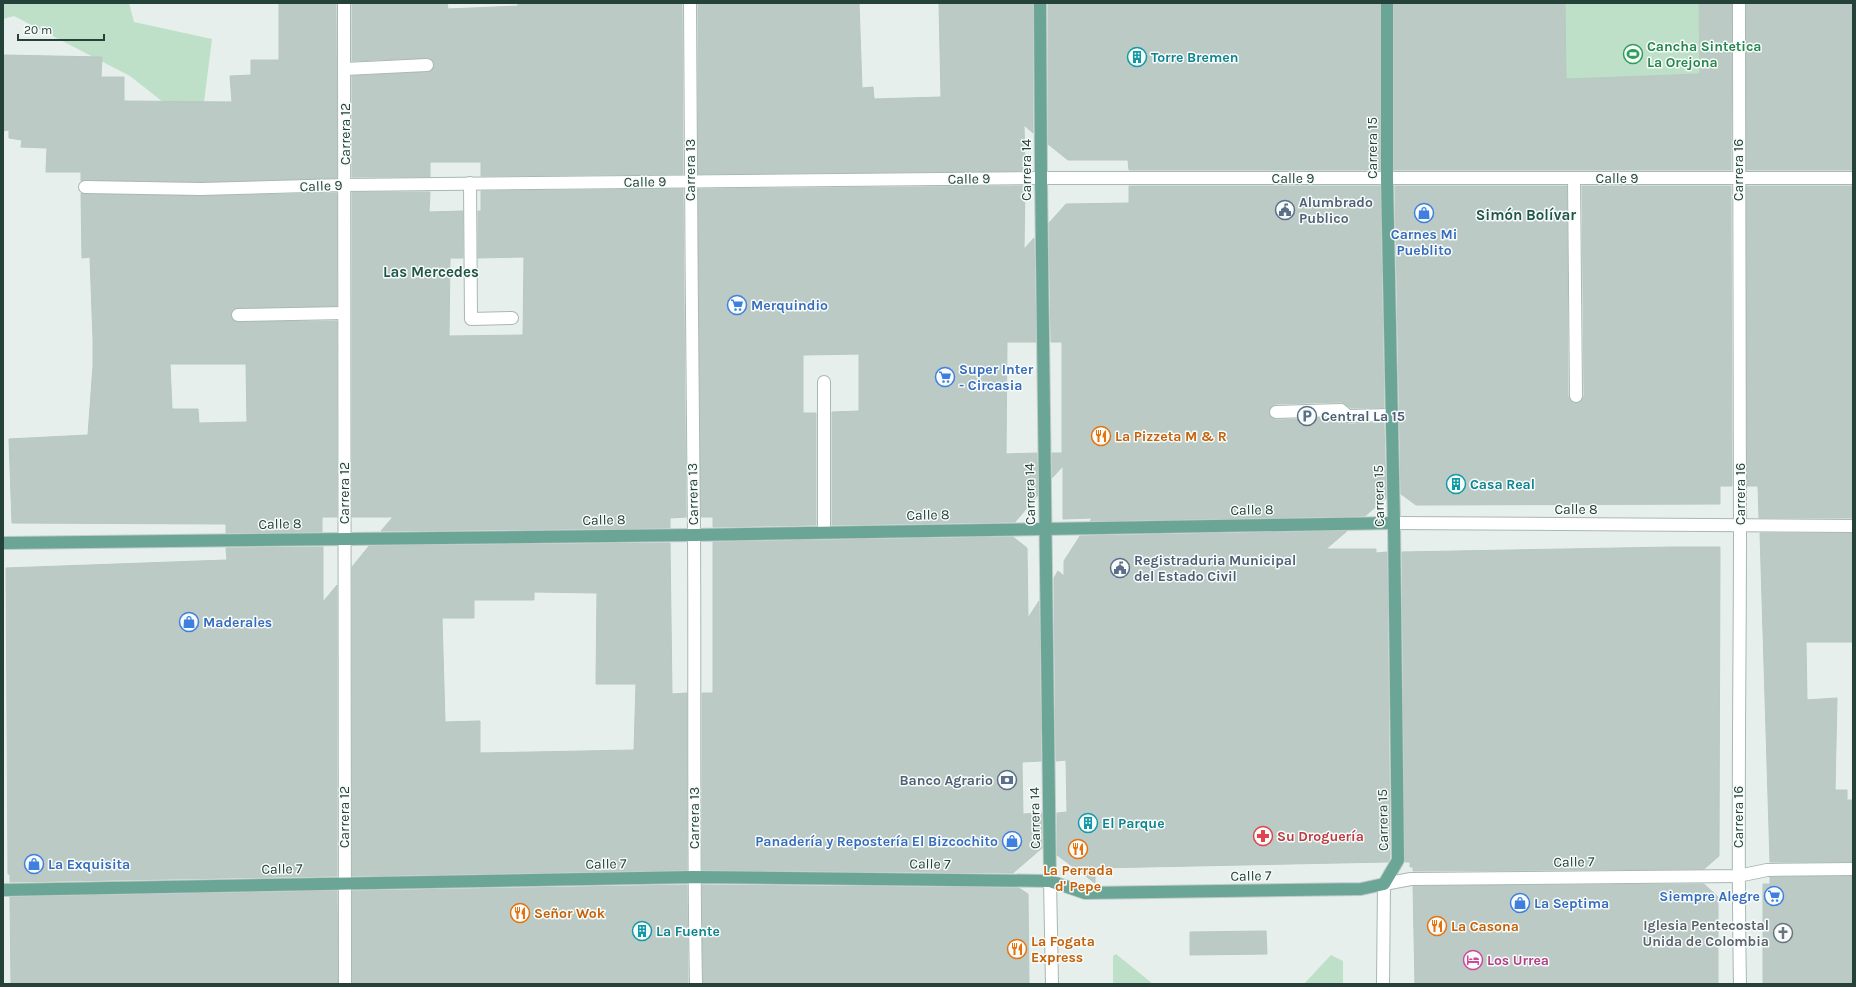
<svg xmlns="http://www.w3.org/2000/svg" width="1856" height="987" font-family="Karla,sans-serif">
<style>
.green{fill:#bfe0c8}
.building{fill:#bbcac4;stroke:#b8c9c2;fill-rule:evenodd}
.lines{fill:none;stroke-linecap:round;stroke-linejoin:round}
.minor-casing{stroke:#a8b8b2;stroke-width:14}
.major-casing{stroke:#c2cac8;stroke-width:14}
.minor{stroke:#fff;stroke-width:12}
.major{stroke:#6aa596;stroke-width:12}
.labels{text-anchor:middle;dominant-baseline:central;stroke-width:3;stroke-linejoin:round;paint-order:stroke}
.leisure-label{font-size:14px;font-weight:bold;fill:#27864d;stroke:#f7fbf9;text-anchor:start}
.culture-label{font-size:14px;font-weight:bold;fill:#0d838f;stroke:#f7fbf9;text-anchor:start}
.street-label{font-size:14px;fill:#24423a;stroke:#f7fbf9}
.service-label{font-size:14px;font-weight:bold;fill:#4e5e75;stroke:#f7fbf9;text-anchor:start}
.shop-label{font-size:14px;font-weight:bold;fill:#366cbe;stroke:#f7fbf9;text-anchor:start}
.food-label{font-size:14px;font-weight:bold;fill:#c56008;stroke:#f7fbf9;text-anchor:start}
.health-label{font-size:14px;font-weight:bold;fill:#be3a42;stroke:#f7fbf9;text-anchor:start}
.worship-label{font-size:14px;font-weight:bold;fill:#5b616d;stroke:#f7fbf9;text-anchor:end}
.hotel-label{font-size:14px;font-weight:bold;fill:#b23c85;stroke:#f7fbf9;text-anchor:start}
.neighbourhood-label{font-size:15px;font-weight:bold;fill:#1f5548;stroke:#f7fbf9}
</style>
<rect width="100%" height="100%" fill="#e6efeb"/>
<g class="green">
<path d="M3,3H129L134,22L212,39L204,102H163L130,76L14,16L3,19Z"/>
<path d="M1565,3H1699L1700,74L1565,79Z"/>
<path d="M1116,954L1153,984H1113V956Z"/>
<path d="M1331,955L1343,961V984H1304Z"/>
</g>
<g class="building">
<path d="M279,3H336L337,178L201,182L81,181V172H46L47,148L21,147L22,140L9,138V130L3,131V55L102,57L101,77H124V101L232,102L230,76L251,75V60H279Z"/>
<path d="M352,3H447L448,9L518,6V3H682L683,174L481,176V162H430V177H352V76L427,72L431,71L434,65L433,61L427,58L352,61Z"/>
<path d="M698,3H859L862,88L873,87L874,99L941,97L939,3H1033V133L1024,125L1025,171L698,174Z"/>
<path d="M1048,3H1380V170H1129L1128,160H1068L1048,144Z"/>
<path d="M1394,3H1565L1566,79L1700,74L1699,3H1732L1731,170H1394Z"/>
<rect x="1746" y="3" width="107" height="167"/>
<path d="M1025,186L1024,249L1034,238L1036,342H1007L1006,454L1037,453L1038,495L1015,522L832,525V412L859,411V354L803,355V413H816V525L713,527V517H701L698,189Z"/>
<path d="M1129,186H1380L1384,408H1351L1341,402L1276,404L1272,406L1269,412L1270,416L1276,420L1338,418L1348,424L1384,423L1386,498L1365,516L1090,521L1092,518L1063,519V466L1052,478V453H1062V342H1051L1049,223L1066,204L1129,203Z"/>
<path d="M1395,186H1567L1568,396L1570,400L1576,403L1580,402L1584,396L1582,186H1731L1732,486H1720V504L1416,505L1401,494Z"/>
<path d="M1746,186H1853V518H1759L1758,486H1747Z"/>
<path d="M683,189L686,517L670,518V528L381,531L393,517H352V192H430L429,212L463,211V258H450L449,336L523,335L524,257L478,258V211H481V191Z"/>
<path d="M81,193L201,196L337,193V306L238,308L234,309L231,315L232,319L238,322L337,321V517H322V532L226,533V524L12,523L9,439L88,435L93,366V339L90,257L82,258ZM170,364H246L247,422L199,423L198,409H172Z"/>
<path d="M1347,531L1326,549H1376V553L1387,552L1390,858L1388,862L1095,868V883L1057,855V813L1067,812L1066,760L1056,761L1054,578L1058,571L1064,576V561L1080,536Z"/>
<path d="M1760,533H1853V642H1806L1807,700L1837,698L1835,790H1847V800H1853V862H1770Z"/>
<path d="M1013,537L1027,548L1028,618L1039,601L1041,761L1022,762L1023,814L1042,813V848L1013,873L702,870V693H713V542Z"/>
<path d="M670,543L672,694L687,693V870L352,876V567L369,546ZM534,592L597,593L596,684H636L634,750L480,753V721L445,722L442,618H474V600H534Z"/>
<path d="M323,547V602L337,585V876L10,882V874H8L6,568L227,560L226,548Z"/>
<path d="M1671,547H1720L1719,856L1704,869L1413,871V867H1410V862H1405L1402,552Z"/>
<path d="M1853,876V984H1763V884H1770V877Z"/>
<path d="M1704,884L1718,897V984H1415L1413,886Z"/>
<path d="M687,885L688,984H352V891Z"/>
<path d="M702,885L1019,888L1028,894L1029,984H703Z"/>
<path d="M337,891L338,984H11L10,897Z"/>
<path d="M1266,931L1267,954L1190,955V932Z"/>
</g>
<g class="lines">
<g class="minor-casing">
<g id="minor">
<path d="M344,3L345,984"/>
<path d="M690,3C690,180 693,358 694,535C695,685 693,834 696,984"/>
<path d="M1739,3C1738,177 1740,351 1740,526C1740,678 1737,831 1740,984"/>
<path d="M345,69L427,65"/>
<path d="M1574,178L1576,396"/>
<path d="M470,183L471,319L512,318"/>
<path d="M85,187L201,189L345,185L1041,178H1853"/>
<path d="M238,315L344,313"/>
<path d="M824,382V531"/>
<path d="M1276,412L1341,410L1348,416L1392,415"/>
<path d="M1394,523L1853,526"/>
<path d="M1050,881L1052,984"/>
<path d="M1383,984L1384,884L1411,879L1738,876L1767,870L1853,869"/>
</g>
</g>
<g class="major-casing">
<g id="major">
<path d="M1040,3L1041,178L1050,881"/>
<path d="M3,543L694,535L1394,523"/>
<path d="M3,890L694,877L1050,881L1085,893L1361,889L1384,884L1398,860L1394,523L1387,178V3"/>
</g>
</g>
<use href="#minor" class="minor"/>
<use href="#major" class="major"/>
</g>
<defs>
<g id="stadium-ring" transform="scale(1)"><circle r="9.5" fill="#f7fbf9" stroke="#2e9e5b" stroke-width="1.5"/><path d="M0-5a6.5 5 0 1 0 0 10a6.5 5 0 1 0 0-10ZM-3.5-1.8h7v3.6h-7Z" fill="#2e9e5b"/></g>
<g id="building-ring" transform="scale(1)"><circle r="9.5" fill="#f7fbf9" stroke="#0f9aa8" stroke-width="1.5"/><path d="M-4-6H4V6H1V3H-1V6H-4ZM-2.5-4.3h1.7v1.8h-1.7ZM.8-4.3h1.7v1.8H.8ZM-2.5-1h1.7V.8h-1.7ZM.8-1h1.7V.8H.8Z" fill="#0f9aa8"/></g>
<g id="civic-ring" transform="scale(1)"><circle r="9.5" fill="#f7fbf9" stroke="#5c6f8a" stroke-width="1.5"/><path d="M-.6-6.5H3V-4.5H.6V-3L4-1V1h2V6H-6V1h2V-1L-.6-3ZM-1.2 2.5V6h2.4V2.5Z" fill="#5c6f8a"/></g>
<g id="shop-ring" transform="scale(1)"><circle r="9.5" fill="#f7fbf9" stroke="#3f7fe0" stroke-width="1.5"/><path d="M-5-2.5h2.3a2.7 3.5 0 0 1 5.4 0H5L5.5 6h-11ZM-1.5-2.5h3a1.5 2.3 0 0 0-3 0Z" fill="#3f7fe0"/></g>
<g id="supermarket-ring" transform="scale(1)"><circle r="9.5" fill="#f7fbf9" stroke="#3f7fe0" stroke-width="1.5"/><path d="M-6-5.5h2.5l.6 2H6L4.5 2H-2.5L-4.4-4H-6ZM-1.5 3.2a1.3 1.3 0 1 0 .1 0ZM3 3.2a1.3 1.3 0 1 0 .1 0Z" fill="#3f7fe0"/></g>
<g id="parking-ring" transform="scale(1)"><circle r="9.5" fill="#f7fbf9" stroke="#5c6f8a" stroke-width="1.5"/><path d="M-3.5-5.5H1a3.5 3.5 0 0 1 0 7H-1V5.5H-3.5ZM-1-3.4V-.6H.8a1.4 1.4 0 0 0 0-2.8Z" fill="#5c6f8a"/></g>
<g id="restaurant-ring" transform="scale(1)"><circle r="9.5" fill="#f7fbf9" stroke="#e8710a" stroke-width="1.5"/><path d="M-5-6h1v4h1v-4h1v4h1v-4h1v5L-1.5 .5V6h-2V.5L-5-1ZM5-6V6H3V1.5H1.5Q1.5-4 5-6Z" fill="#e8710a"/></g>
<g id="bank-ring" transform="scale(1)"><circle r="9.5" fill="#f7fbf9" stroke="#5c6f8a" stroke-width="1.5"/><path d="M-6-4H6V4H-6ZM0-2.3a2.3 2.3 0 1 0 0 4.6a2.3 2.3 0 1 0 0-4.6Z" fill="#5c6f8a"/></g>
<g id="pharmacy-ring" transform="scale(1)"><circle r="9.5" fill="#f7fbf9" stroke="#e0444e" stroke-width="1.5"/><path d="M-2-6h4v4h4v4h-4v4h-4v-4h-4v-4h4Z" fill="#e0444e"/></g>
<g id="church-ring" transform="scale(1)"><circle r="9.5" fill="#f7fbf9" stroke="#6b7280" stroke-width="1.5"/><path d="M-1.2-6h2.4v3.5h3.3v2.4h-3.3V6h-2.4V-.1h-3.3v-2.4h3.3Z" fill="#6b7280"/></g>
<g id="hotel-ring" transform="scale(1)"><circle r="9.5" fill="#f7fbf9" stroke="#d1479c" stroke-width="1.5"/><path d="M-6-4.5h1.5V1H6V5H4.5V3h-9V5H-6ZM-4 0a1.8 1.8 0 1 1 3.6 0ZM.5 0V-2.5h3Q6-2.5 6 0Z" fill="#d1479c"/></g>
</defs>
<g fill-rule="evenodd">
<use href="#stadium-ring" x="1633" y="54"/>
<use href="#building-ring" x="1137" y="57"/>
<use href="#civic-ring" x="1285" y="210"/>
<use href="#shop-ring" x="1424" y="213"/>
<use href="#supermarket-ring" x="737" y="305"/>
<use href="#supermarket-ring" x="945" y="377"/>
<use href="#parking-ring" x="1307" y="416"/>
<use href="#restaurant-ring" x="1101" y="436"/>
<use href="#building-ring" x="1456" y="484"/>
<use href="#civic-ring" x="1120" y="568"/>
<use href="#shop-ring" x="189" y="622"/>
<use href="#bank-ring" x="1007" y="780"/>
<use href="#building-ring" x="1088" y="823"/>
<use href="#pharmacy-ring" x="1263" y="836"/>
<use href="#shop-ring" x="1012" y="841"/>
<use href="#restaurant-ring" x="1078" y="849"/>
<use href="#shop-ring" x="34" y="864"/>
<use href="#supermarket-ring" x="1774" y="896"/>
<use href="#shop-ring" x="1520" y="903"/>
<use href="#restaurant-ring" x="520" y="913"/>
<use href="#restaurant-ring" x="1437" y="926"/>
<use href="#building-ring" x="642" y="931"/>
<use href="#church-ring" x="1783" y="933"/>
<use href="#restaurant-ring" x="1017" y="949"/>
<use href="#hotel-ring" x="1473" y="960"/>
</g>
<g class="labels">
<g class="leisure-label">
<text x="1647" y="46">Cancha Sintetica<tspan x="1647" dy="16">La Orejona</tspan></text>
</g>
<g class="culture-label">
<text x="1151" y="57">Torre Bremen</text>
<text x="1470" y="484">Casa Real</text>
<text x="1102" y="823">El Parque</text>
<text x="656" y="931">La Fuente</text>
</g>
<g class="street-label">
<text transform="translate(345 134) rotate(-90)">Carrera 12</text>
<text transform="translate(1372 148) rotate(-90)">Carrera 15</text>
<text transform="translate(690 170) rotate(-90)">Carrera 13</text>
<text transform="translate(1026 170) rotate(-90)">Carrera 14</text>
<text transform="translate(1738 170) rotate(-90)">Carrera 16</text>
<text x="1293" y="178">Calle 9</text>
<text x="1617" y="178">Calle 9</text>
<text transform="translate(969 179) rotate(-1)">Calle 9</text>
<text transform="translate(645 182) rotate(-1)">Calle 9</text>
<text transform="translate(321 186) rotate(-2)">Calle 9</text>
<text transform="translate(344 493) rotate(-90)">Carrera 12</text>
<text transform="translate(693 494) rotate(-91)">Carrera 13</text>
<text transform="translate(1030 494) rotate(-91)">Carrera 14</text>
<text transform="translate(1740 494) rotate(-90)">Carrera 16</text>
<text transform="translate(1379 496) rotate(-91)">Carrera 15</text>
<text x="1576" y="509">Calle 8</text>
<text transform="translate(1252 510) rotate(-1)">Calle 8</text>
<text transform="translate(928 515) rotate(-1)">Calle 8</text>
<text transform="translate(604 520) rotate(-1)">Calle 8</text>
<text transform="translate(280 524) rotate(-1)">Calle 8</text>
<text transform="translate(344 817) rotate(-90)">Carrera 12</text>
<text transform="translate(1738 817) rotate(-90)">Carrera 16</text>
<text transform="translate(694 818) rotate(-90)">Carrera 13</text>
<text transform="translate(1035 818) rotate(-91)">Carrera 14</text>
<text transform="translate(1383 820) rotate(-91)">Carrera 15</text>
<text transform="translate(1574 862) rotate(-1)">Calle 7</text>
<text transform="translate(606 864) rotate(-1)">Calle 7</text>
<text transform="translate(930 864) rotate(1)">Calle 7</text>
<text transform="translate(282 869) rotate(-1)">Calle 7</text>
<text transform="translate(1251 876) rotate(-1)">Calle 7</text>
</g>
<g class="service-label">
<text x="1299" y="202">Alumbrado<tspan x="1299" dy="16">Publico</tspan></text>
<text x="1321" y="416">Central La 15</text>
<text x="1134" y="560">Registraduria Municipal<tspan x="1134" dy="16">del Estado Civil</tspan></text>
<text x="993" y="780" text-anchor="end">Banco Agrario</text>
</g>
<g class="shop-label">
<text x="1424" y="234" text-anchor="middle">Carnes Mi<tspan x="1424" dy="16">Pueblito</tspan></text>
<text x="751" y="305">Merquindio</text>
<text x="959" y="369">Super Inter<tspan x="959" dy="16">- Circasia</tspan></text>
<text x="203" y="622">Maderales</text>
<text x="998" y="841" text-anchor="end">Panadería y Repostería El Bizcochito</text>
<text x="48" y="864">La Exquisita</text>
<text x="1760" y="896" text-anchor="end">Siempre Alegre</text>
<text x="1534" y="903">La Septima</text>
</g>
<g class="food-label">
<text x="1115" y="436">La Pizzeta M &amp; R</text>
<text x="1078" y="870" text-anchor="middle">La Perrada<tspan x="1078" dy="16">d' Pepe</tspan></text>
<text x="534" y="913">Señor Wok</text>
<text x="1451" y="926">La Casona</text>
<text x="1031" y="941">La Fogata<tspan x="1031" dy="16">Express</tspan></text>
</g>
<g class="health-label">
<text x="1277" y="836">Su Droguería</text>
</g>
<g class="worship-label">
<text x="1769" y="925">Iglesia Pentecostal<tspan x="1769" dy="16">Unida de Colombia</tspan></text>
</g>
<g class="hotel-label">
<text x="1487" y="960">Los Urrea</text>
</g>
<g class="neighbourhood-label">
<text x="1526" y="215">Simón Bolívar</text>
<text x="431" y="272">Las Mercedes</text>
</g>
</g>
<rect width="1856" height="987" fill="none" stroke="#24423a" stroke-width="8"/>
<path d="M18 34v6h86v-6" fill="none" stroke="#24423a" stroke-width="2"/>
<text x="24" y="34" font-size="12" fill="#24423a" stroke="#f7fbf9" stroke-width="3" paint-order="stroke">20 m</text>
</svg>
